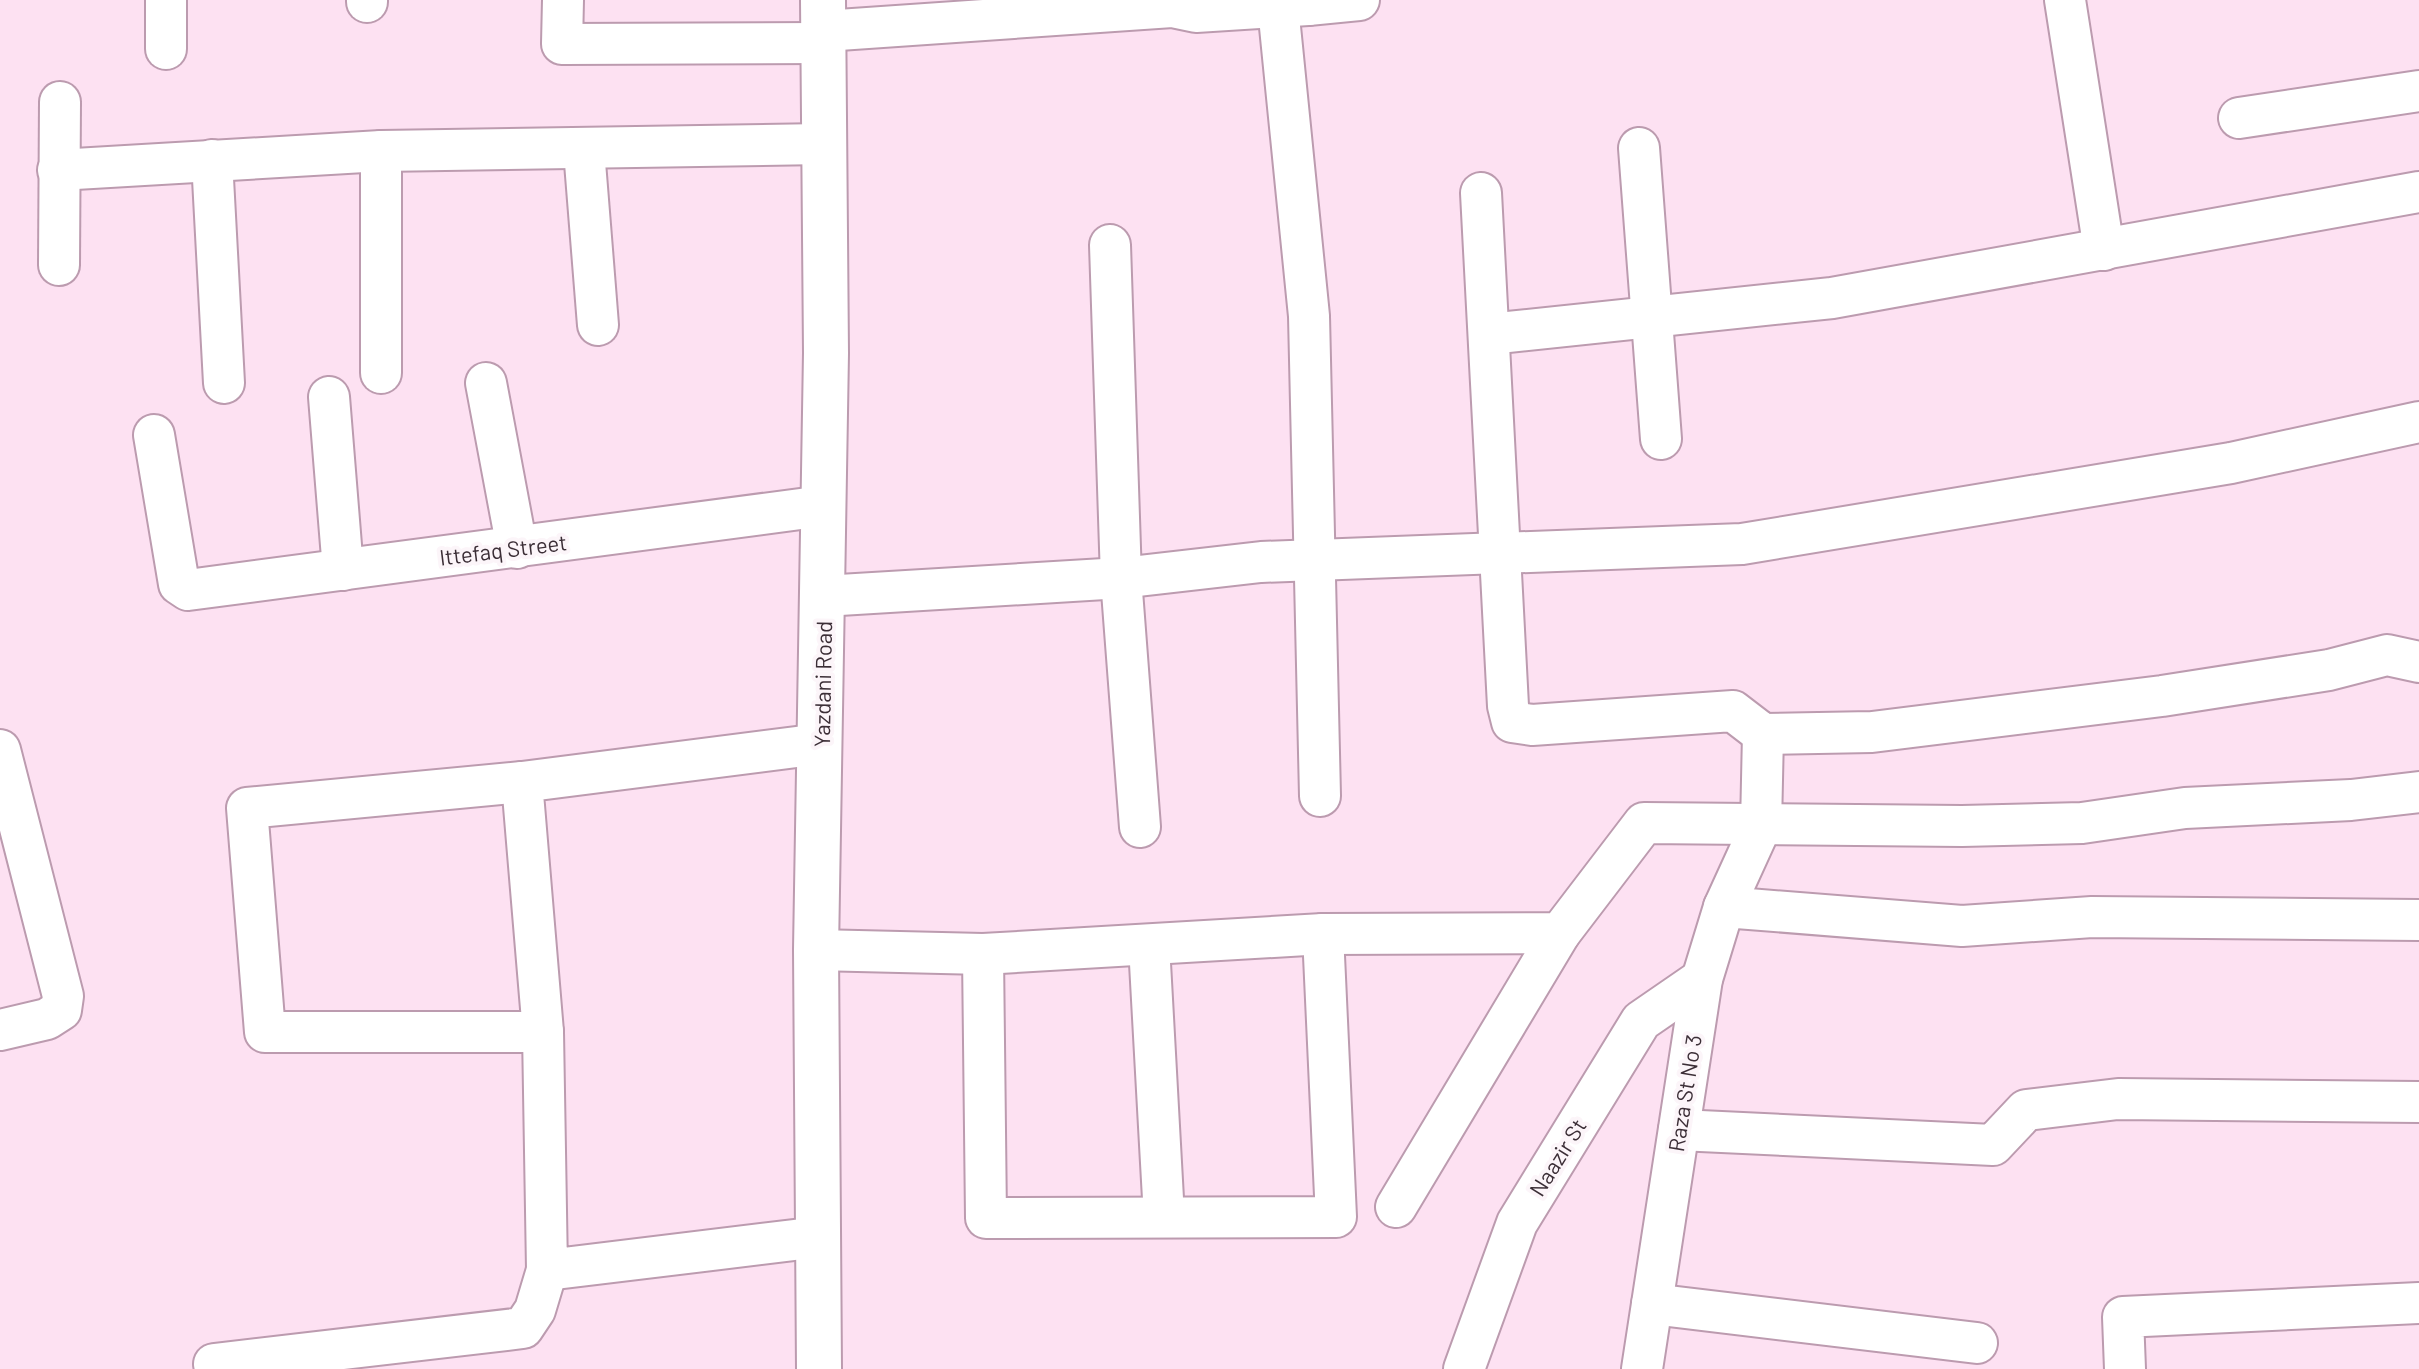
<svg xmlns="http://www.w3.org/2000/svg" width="2419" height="1369" font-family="Barlow,sans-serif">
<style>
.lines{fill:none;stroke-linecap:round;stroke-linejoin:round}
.street-casing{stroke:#bc9baf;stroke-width:44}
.secondary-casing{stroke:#bc9baf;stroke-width:48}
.street{stroke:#fff;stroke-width:40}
.secondary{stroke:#fff;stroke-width:44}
.labels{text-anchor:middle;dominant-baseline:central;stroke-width:8;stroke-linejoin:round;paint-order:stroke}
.street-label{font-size:22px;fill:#3b2e36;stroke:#fcf5f9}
</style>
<rect width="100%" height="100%" fill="#fde1f2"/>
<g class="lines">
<g class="street-casing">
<g id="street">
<path d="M563,0L562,44L823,43"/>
<path d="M2065,0L2104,250"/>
<path d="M367,2V0"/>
<path d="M1308,5L1359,0"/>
<path d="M1278,7L1309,316L1320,796"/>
<path d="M824,31L1172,7L1196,12L1308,5L1307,0"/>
<path d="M166,49V0"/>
<path d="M2239,118L2419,91"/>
<path d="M1639,148L1661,439"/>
<path d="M584,150L598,325"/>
<path d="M381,151V373"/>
<path d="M212,160L224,383"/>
<path d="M58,170L381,151L823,144"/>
<path d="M1481,193L1508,706L1512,722L1532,725L1733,711L1763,734L1872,732L2162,696L2329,670L2387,655L2419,662"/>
<path d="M1110,245L1121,578L1140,827"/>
<path d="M59,265L60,102"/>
<path d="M1489,334L1832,298L2419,192"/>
<path d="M486,383L517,548"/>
<path d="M329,397L343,570"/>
<path d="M154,435L179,584L188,590L823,506"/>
<path d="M823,596L1121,578L1261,562L1742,544L2231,463L2419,422"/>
<path d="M0,750L63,996L61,1010L47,1019L0,1030"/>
<path d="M522,782L247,808L265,1032H543"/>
<path d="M1724,907L1962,926L2092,917L2419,920"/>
<path d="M1149,945L1164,1217"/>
<path d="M816,950L983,954L1323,934L1560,933L1644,823L1962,826L2082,823L2185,808L2351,800L2419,792"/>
<path d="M983,954L986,1218L1336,1217L1323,934"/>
<path d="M1679,1130L1993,1145L2026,1110L2118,1099L2419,1102"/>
<path d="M1396,1207L1560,933"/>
<path d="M819,1237L547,1270L543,1032L522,782L820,744"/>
<path d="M1652,1304L1977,1343"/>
<path d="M214,1364L523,1328L535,1310L547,1270"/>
<path d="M1464,1369L1517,1223L1641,1021L1702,979"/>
<path d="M1642,1369L1702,979L1724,907L1761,826L1763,734"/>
<path d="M2125,1369L2123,1317L2419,1303"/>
</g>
</g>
<g class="secondary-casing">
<path id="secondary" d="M819,1369L816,950L826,353L823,0"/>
</g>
<use href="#street" class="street"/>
<use href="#secondary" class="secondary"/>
</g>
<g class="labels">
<g class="street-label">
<text transform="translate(503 549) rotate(-7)">Ittefaq Street</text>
<text transform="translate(822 684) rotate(-89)">Yazdani Road</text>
<text transform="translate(1684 1093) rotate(-81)">Raza St No 3</text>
<text transform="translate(1557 1157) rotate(-58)">Naazir St</text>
</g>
</g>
</svg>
